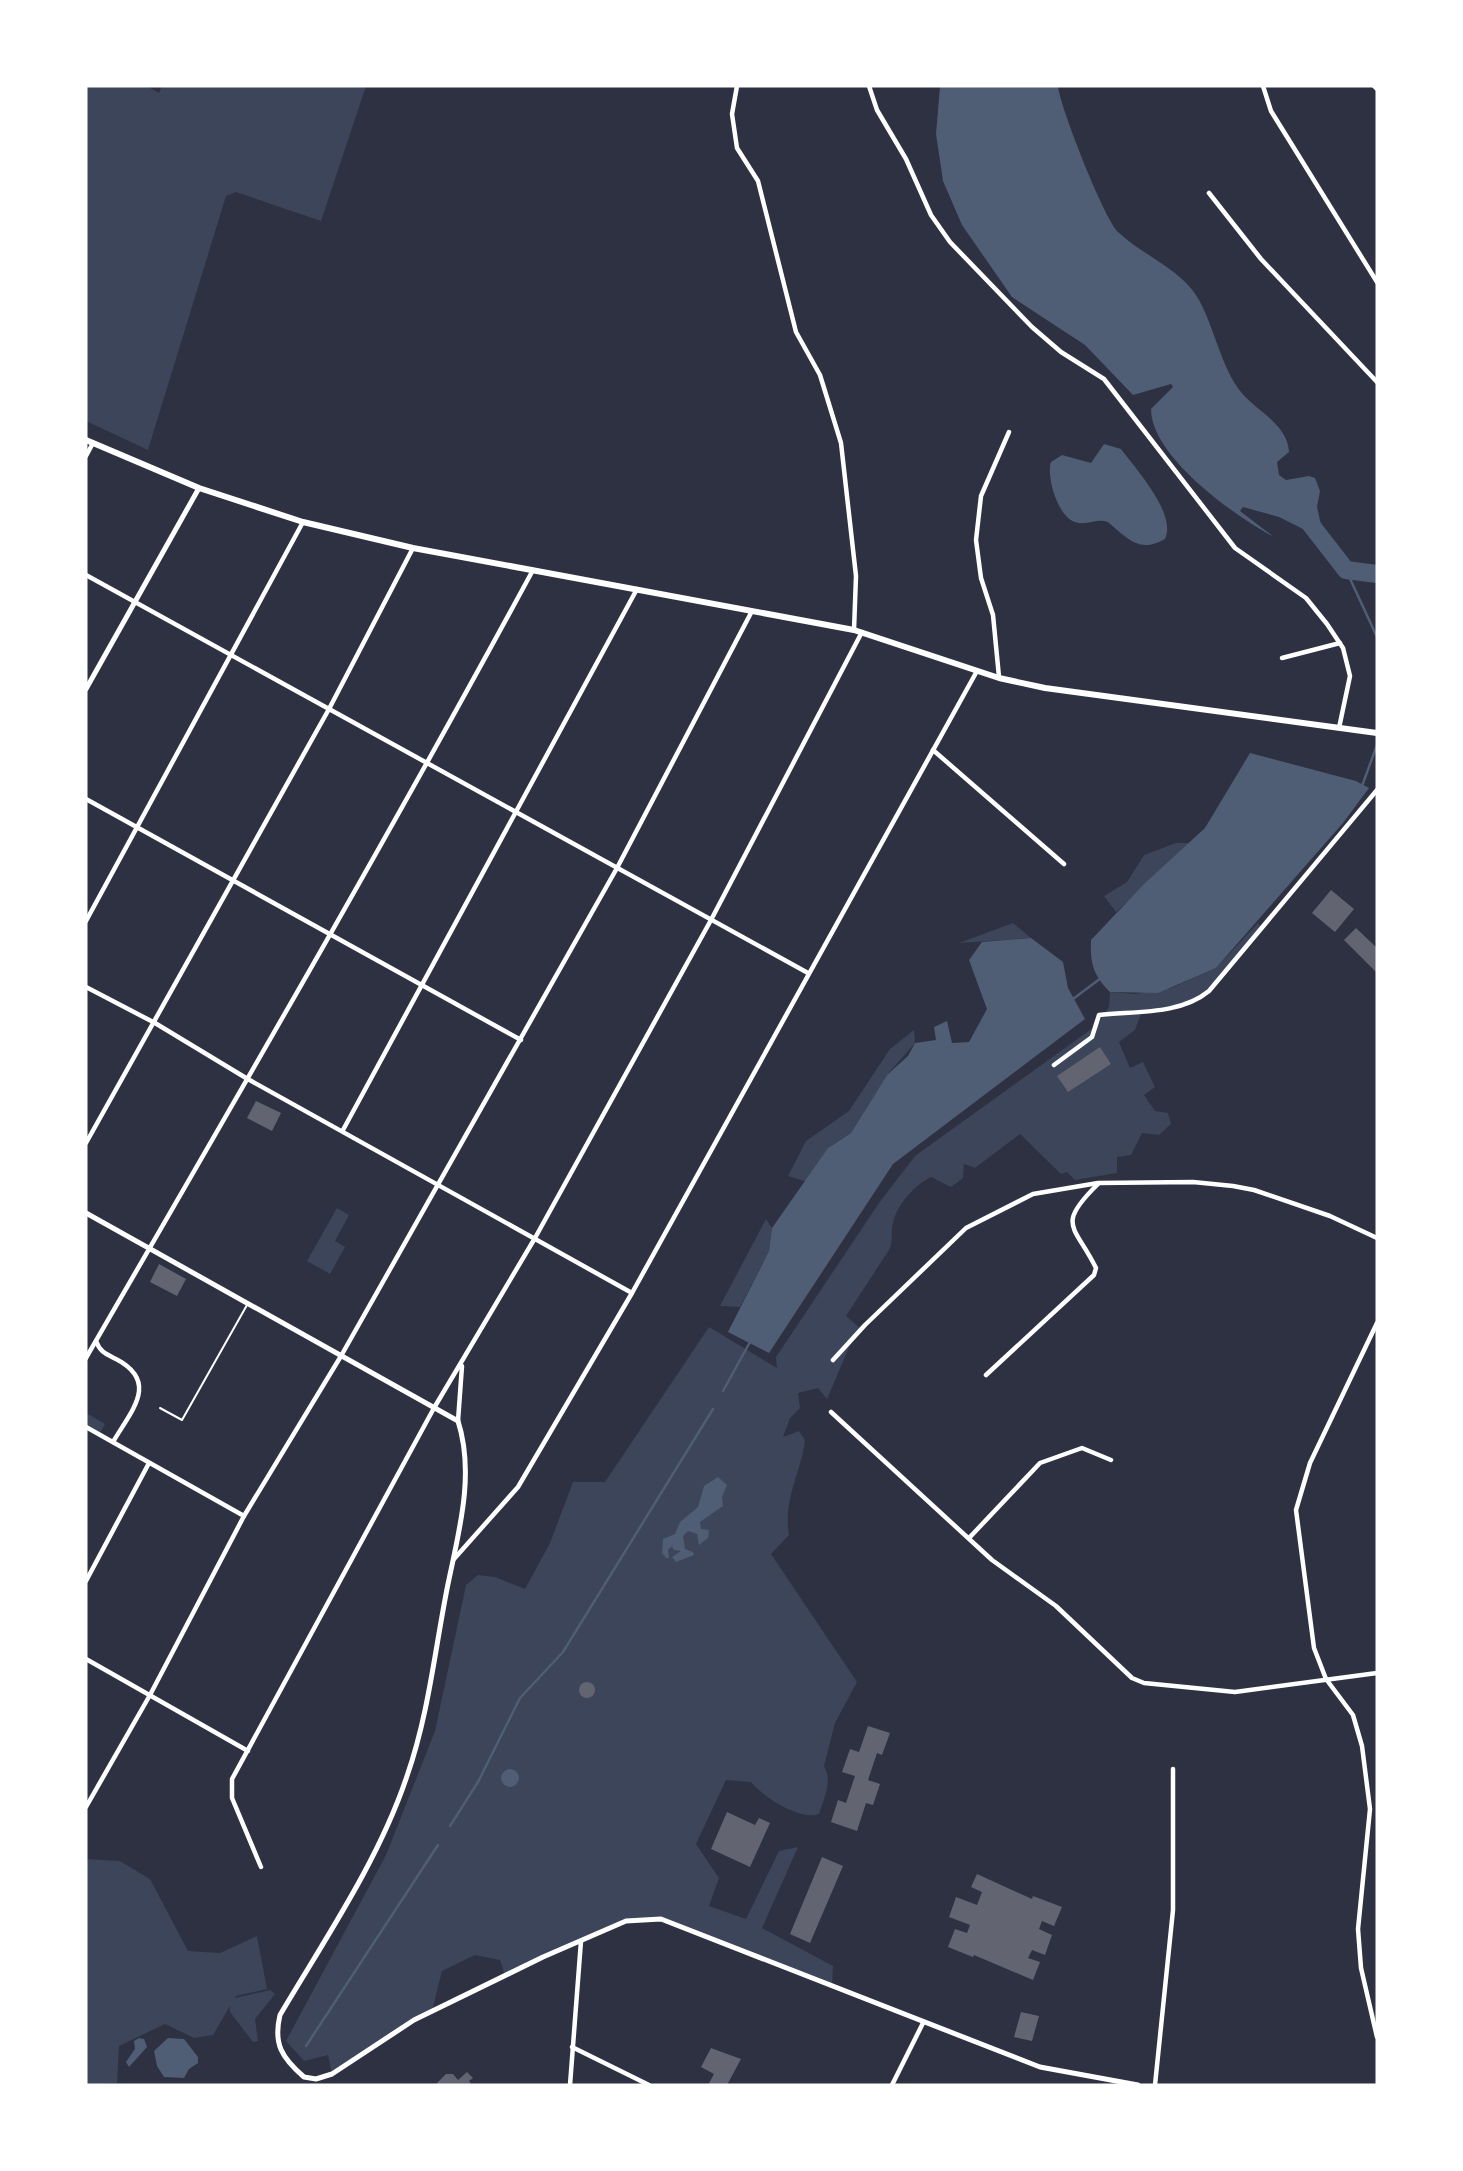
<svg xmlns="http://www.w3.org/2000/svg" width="1463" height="2171" font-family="'PT Sans Narrow',sans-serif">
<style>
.green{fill:#3c4559}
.water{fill:#4f5d75}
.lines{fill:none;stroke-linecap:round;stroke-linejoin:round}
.stream{stroke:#4f5d75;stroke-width:2.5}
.river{stroke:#4f5d75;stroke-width:18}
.building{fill:#626471}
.service{stroke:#fff;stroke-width:2}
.minor{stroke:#fff;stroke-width:4.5}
.tertiary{stroke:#fff;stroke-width:5}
.secondary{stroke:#fff;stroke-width:6}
</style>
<rect width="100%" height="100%" fill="#2d3142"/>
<g class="green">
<path d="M86,86H147L159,93L162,86H366L321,221L236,192L226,196L148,450L86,421Z"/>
<path d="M1176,843H1190L1116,912L1104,896L1127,882L1144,855Z"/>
<path d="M1013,923L1031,938L959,943Z"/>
<path d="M1258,923L1263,929L1209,991L1176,1008L1142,1011L1135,1030L1119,1042L1130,1068L1143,1062L1155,1087L1144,1095L1155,1111L1168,1113L1171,1124L1159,1135L1142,1133L1131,1155L1117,1157V1173L1075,1180L1067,1172L1061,1174L1020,1134L975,1168L964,1164L963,1178L951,1187L931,1177C915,1185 897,1204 893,1223C890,1233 894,1239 889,1250L846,1316L861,1329L853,1338L827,1399L818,1388L798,1393L800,1408L790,1418L783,1437L799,1431L805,1440C801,1473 783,1499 789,1535L771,1554L857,1682L835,1723L824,1766C833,1781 824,1798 819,1814C800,1821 763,1797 751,1782L726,1780L696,1844L719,1878L709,1906L746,1919L779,1851L798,1847L762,1928L833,1966L832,1987L662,1919L626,1921L505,1976L500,1960L475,1955L442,1971L432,2011L332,2074L328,2055L304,2061L286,2041L386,1855L435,1731L466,1585L478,1575L495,1577L525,1589L550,1543L573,1482H605L709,1327L777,1368L776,1357L879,1203L915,1156L1097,1025L1109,1007L1110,992L1135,994L1171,988L1216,968Z"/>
<path d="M914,1030L915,1043L887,1075L851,1133L828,1148L808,1182L788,1176L806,1141L849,1111L890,1049Z"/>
<path d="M337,1208L349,1215L335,1241L345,1247L330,1274L307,1261Z"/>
<path d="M766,1219L772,1228L769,1251L740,1307L720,1306Z"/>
<path d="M86,1413L105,1424L100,1433L86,1426Z"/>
<path d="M86,1859L120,1861L150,1879L188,1951L220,1953L257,1936L267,1989L236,1996L235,1998L270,1990L275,1994L255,2019L258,2041L253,2042L230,2012V2006L213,2035L194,2038L165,2024L119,2046L117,2083L86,2085Z"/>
</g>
<g class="water">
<path d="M940,86H1058C1060,107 1104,218 1118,232C1142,255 1183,270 1199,300C1214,327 1222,369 1241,392C1256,411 1288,424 1289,452L1277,462L1279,475L1286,480L1309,476L1315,478L1320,491L1317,507L1321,525L1311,533L1279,517L1243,507L1240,511L1274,537C1236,517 1151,457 1151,409L1173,387L1171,384L1133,395L1085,345L1012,297L962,225L943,181L936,134Z"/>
<path d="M1104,444L1121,449C1136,469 1177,514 1165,539C1139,554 1127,538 1108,522C1097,518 1086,526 1075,522C1058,517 1046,477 1051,462L1062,455L1091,463Z"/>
<path d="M1250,753L1356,781L1369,788L1343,823L1216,968L1158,993L1110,992C1093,975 1090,963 1091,940L1144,884L1205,828Z"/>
<path d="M1031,938L1063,962L1068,988L1085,1019L893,1164L769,1353L728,1332L769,1251L772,1228L828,1148L851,1133L887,1075L908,1056L915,1043L936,1040L934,1027L947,1021L952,1043L969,1042L987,1009L969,960L982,942Z"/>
<path d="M718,1477L727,1485L722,1497L723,1506L700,1522L701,1529L709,1530L708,1538L699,1545L697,1534L688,1531L683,1536L685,1549L693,1552L694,1555L676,1562L672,1557L681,1551L674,1550L672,1546L668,1550L669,1558H666L662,1553L663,1539L675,1534L680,1522L698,1507L704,1486Z"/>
<circle cx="510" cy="1778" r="9"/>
<path d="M139,2038L144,2039L147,2047L129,2067L126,2062L135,2049L134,2041Z"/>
<path d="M168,2038L184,2039L198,2057V2063L189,2069L184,2078L164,2077L157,2066L154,2051Z"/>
</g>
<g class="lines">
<g class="stream">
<path d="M1346,570L1377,637"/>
<path d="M1362,786L1377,745"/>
<path d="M1073,999L1101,978"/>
<path d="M723,1391L750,1342"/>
<path d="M450,1826L478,1782L520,1698L563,1652L713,1409"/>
<path d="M306,2046L438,1845"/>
</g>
<path class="river" d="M1301,512L1346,570L1377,574"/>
</g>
<g class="building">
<path d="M1331,890L1354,909L1335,932L1312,913Z"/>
<path d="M1356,928L1377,948V973L1344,940Z"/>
<path d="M1100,1047L1111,1064L1068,1092L1057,1076Z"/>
<path d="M256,1101L281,1113L272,1131L247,1118Z"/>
<path d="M159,1264L186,1279L177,1296L150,1282Z"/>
<circle cx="587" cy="1690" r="8"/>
<path d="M868,1726L890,1733L882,1755L877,1753L868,1780L880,1784L873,1805L866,1803L857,1831L831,1822L838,1800L846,1803L855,1776L842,1772L850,1749L859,1752Z"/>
<path d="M727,1812L755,1825L759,1818L770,1823L750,1867L711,1849Z"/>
<path d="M822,1857L843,1866L810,1943L790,1934Z"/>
<path d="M977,1874L1032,1899L1033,1896L1062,1907L1054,1926L1042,1921L1039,1929L1052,1935L1045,1955L1032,1950L1028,1958L1040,1962L1033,1980L974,1955L973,1957L948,1947L955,1929L967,1933L970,1925L949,1917L956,1897L977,1905L982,1892L971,1887Z"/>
<path d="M1021,2012L1039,2016L1032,2041L1014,2037Z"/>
<path d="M711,2048L741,2059L727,2085H708L714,2074L701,2067Z"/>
<path d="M467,2072L473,2078L469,2081L472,2085H435L446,2074H453L458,2080Z"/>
</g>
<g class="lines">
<path class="service" d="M160,1408L182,1420L247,1305"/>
<g class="minor">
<path d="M737,86L732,114L737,148L758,181L796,332L820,375L841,443L856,576L854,630"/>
<path d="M869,86L877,110L906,159L931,215L950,242L1032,327L1061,352L1104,379L1235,548L1306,598L1327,624L1343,648L1350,676L1339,728"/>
<path d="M1263,86L1271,111L1377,282"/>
<path d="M1374,86L1377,89"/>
<path d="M1209,193L1261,259L1377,382"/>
<path d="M86,456L93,443"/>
<path d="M86,575L808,973"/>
<path d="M1282,658L1340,643"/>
<path d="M999,677L993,615L981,578L976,540L981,496L1009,432"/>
<path d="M933,750L1064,864"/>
<path d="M86,799L521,1040"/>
<path d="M86,921L303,522"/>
<path d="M86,987L155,1023L246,1078L632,1293"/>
<path d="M1054,1065L1092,1037L1099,1015C1135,1011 1180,1015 1209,991L1377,790"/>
<path d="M343,1130L637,589"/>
<path d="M86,1143L329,709L413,548"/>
<path d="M1377,1323L1310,1463L1296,1510L1314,1648L1326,1679L1353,1715L1362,1746L1370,1809L1358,1929L1361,1968L1377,2037"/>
<path d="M96,1341C100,1352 106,1354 116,1359C160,1382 131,1411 113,1442"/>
<path d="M86,1358C237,1097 389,836 533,570"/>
<path d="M833,1360L865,1325L966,1228L1033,1194L1098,1183L1193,1182L1233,1186L1254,1190L1330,1216L1377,1238"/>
<path d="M986,1375L1094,1275L1096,1268C1075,1225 1055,1226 1098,1184"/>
<path d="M831,1412L992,1560L1056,1606L1132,1678L1144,1683L1235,1692L1377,1673"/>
<path d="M458,1421L462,1366"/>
<path d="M86,1427L244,1516"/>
<path d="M970,1537L1040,1463L1082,1448L1111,1460"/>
<path d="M454,1559L518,1487L632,1293L977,671"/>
<path d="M86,1581L149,1463"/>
<path d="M86,1659L248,1751"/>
<path d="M86,1807L150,1695L244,1516L341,1356L617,868L752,611"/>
<path d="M261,1867L232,1798V1779L434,1408L535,1238L711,920L862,632"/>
<path d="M572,2047L649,2085"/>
<path d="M570,2085L581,1941"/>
<path d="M892,2085L923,2023"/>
<path d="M1155,2085L1173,1910V1769"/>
</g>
<g class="tertiary">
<path d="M86,689L199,488"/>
<path d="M86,1213L458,1421C475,1474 459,1531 448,1584C435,1648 429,1713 407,1776C379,1860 325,1939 280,2015C273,2044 282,2058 304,2077L316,2079L332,2074L414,2020L543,1957L626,1921L661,1919L1040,2067L1138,2085"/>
</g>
<path class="secondary" d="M86,440L199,488L303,522L413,548L854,630L999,678L1045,688L1377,733"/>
</g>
<rect width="1463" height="2171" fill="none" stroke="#ffffff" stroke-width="175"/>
</svg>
